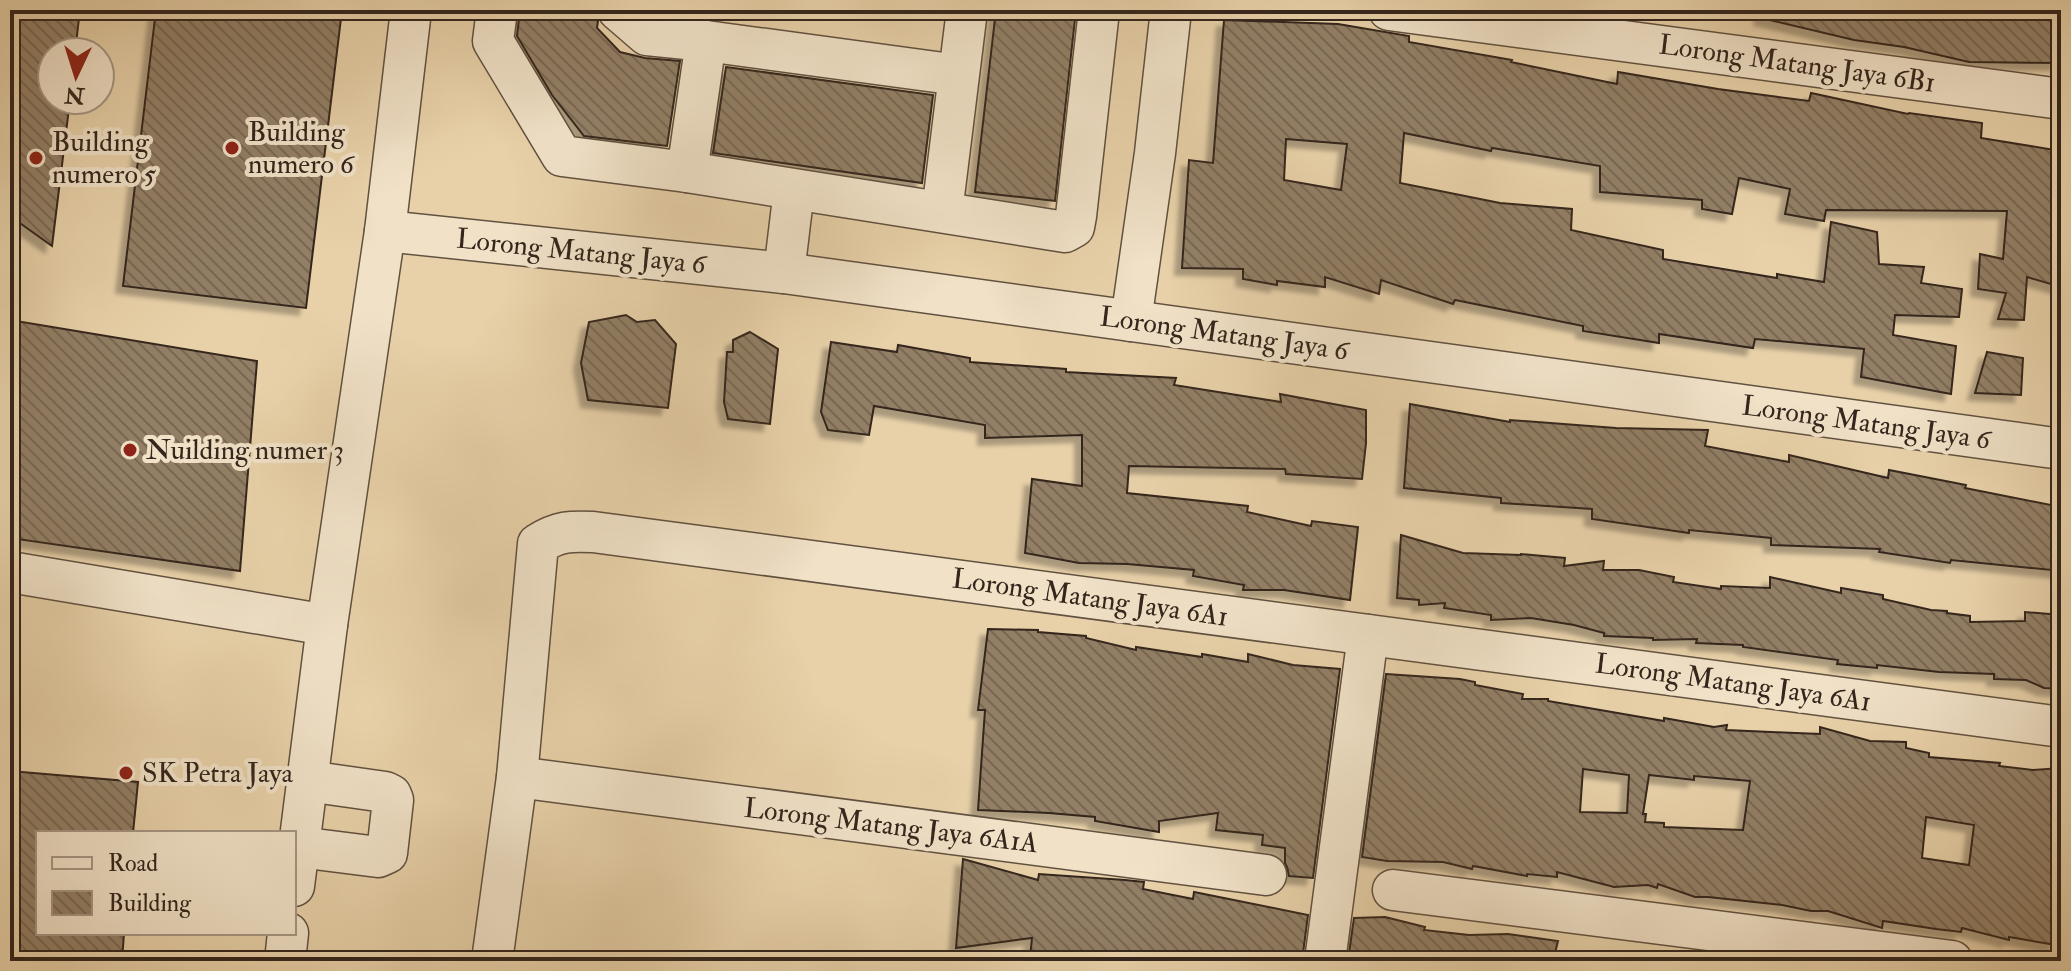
<svg xmlns="http://www.w3.org/2000/svg" width="2071" height="971" font-family="'IM FELL Double Pica',serif">
<style>
.building{fill:url(#building-back-hatch);stroke:#34261d;stroke-width:2;fill-rule:evenodd;filter:url(#shadow)}
.lines{fill:none;stroke-linecap:round;stroke-linejoin:round}
.minor-casing{stroke:#615140;stroke-width:43}
.minor{stroke:#f0e1c7;stroke-width:40}
.poi-dot{fill:#8f2418;stroke:#f0e1c7;stroke-width:3}
.labels{text-anchor:middle;dominant-baseline:central;stroke-width:8;stroke-linejoin:round;paint-order:stroke}
.street-label{font-size:28px;fill:#34261d;stroke:#f0e1c7}
.poi-label{font-size:28px;fill:#34261d;stroke:#f0e1c7;text-anchor:start}
</style>
<defs>
<pattern id="building-back-hatch" width="6" height="6" patternUnits="userSpaceOnUse" patternTransform="scale(2)"><rect width="6" height="6" fill="#927f66"/><path d="M-1 5l2 2M0 0l6 6M5-1l2 2" fill="none" stroke="#786853"/></pattern>
<filter id="shadow"><feDropShadow dx="-7" dy="7" stdDeviation="2" flood-color="#0004"/></filter>
</defs>
<rect width="100%" height="100%" fill="#e8d1a9"/>
<filter id="stains"><feTurbulence type="fractalNoise" baseFrequency=".0025" numOctaves="4"/><feColorMatrix values="0 0 0 0 .2 0 0 0 0 .09 0 0 0 0 .02 0 0 0 .5 -.17"/></filter>
<radialGradient id="worn" r=".72"><stop offset=".6" stop-color="#630" stop-opacity="0"/><stop offset="1" stop-color="#630" stop-opacity=".3"/></radialGradient>
<g class="building">
<path d="M10,10H80L75,52H52V100H70L52,246L10,216Z"/>
<path d="M156,10H342L306,308L123,286Z"/>
<path d="M520,10H596L598,21L597,28L620,52L645,58L680,61L667,146L584,136L552,95L517,36Z"/>
<path d="M996,10H1076L1055,201L975,192Z"/>
<path d="M1762,10H2061L2058,63L1969,62L1904,47L1854,40L1761,18Z"/>
<path d="M1224,20L1338,24L1409,36V42L1512,60L1511,62L1617,84L1618,72L1718,89L1809,101L1811,93L1908,114L1909,113L1982,123L1981,138L2061,151V287L2027,277L2024,320L1998,319L2006,293L1978,289L1980,254L2003,259L2007,211L1826,210L1824,221L1785,214L1790,189L1739,178L1732,214L1702,209V200L1600,192V166L1492,148L1491,151L1404,133L1400,183L1500,203L1572,209L1571,230L1663,250V259L1777,278V274L1824,282L1831,222L1877,232L1879,264L1924,267L1921,283L1962,289L1959,317L1895,315L1893,335L1956,346L1951,394L1861,377L1864,349L1755,339L1753,348L1659,334V343L1583,331V326L1455,300L1453,304L1381,280L1379,294L1325,277V287L1277,281V285L1243,279V269L1182,268L1189,160L1213,163ZM1286,139L1347,144L1341,190L1284,180Z"/>
<path d="M726,67L933,95L922,183L713,153Z"/>
<path d="M626,315L637,322L655,320L676,344L668,408L588,400L581,363L589,322Z"/>
<path d="M10,320L257,361L240,571L10,538Z"/>
<path d="M750,332L778,349L770,424L728,419L724,402L727,352H733V340Z"/>
<path d="M831,342L897,352L898,345L970,358V362L1066,369V372L1176,378L1174,385L1281,402L1280,394L1366,410V443L1362,479L1286,474L1285,469L1129,466L1127,493L1248,506L1247,512L1311,526L1312,521L1358,527L1350,600L1284,590H1243L1244,585L1193,576L1194,570L1127,564L1079,563L1025,553L1032,479L1082,486V435L985,438V425L874,406L869,435L828,430L821,412Z"/>
<path d="M1987,352L2023,358L2021,395L1975,393Z"/>
<path d="M1410,404L1510,422V420L1616,428L1708,430L1705,446L1789,462V455L1888,478L1889,470L1966,485L1965,488L2061,507V571L1951,560L1950,563L1879,552L1880,549L1771,545V538L1689,530V533L1592,519V509L1501,503V498L1404,488Z"/>
<path d="M1401,535L1463,553L1521,555V554L1565,558L1564,566L1604,561L1603,570H1639L1674,577L1673,582L1721,589V586L1770,588V577L1841,593V588L1883,595V599L1931,610L1947,611V613L1970,616V622L2025,621V612L2061,615V689L2044,688L2026,680L1994,679V674L1939,672L1877,665V668L1837,664L1838,660L1743,647V645L1696,643L1697,639L1653,640V638L1604,636V633L1574,625L1531,618L1491,620V615L1444,608L1445,603L1419,605V600L1397,598Z"/>
<path d="M988,629L1038,630V632L1086,636V638L1136,650V647L1202,657V654L1248,662V654L1293,665L1340,669L1313,878L1289,876L1287,867L1285,863V848L1262,845L1263,835L1216,830L1218,813L1159,821V832L1095,821V817L1049,813L978,810L985,710H978Z"/>
<path d="M1386,674L1460,679L1475,682V685L1523,694L1522,699H1548V701L1664,721V718L1714,727L1727,725L1726,730L1820,734V727L1870,741L1906,742V748L1929,753V757L2000,763L1999,766L2033,770L2061,768V907L2056,945L2009,937V940L1962,928L1961,932L1936,929L1883,921L1882,928L1828,911H1811L1782,905L1708,897H1695L1658,884L1657,888L1648,885L1614,887L1557,872V877L1527,874V876L1473,866L1472,869L1443,862L1387,861L1362,857ZM1583,769L1629,775L1627,813L1580,812ZM1649,775L1694,780V776L1750,781L1743,830L1664,827V823L1645,822L1646,814H1643ZM1926,817L1974,825L1969,865L1922,858Z"/>
<path d="M10,771L138,782L133,833H38V933H124L122,961H63L10,956Z"/>
<path d="M963,859L1038,880L1039,874L1125,880L1144,882L1143,889L1193,899L1194,892L1308,915L1302,961H1053L1030,958L1032,938L956,948Z"/>
<path d="M1385,917L1425,927L1424,930L1469,935L1508,934L1558,941L1553,961H1348L1354,918Z"/>
</g>
<g class="lines">
<g class="minor-casing">
<g id="minor">
<path d="M497,10L493,41L562,156L687,172L1065,232L1074,227L1076,216L1099,10"/>
<path d="M618,10L647,35L706,41L958,75"/>
<path d="M1389,10L2061,99"/>
<path d="M687,172L706,41"/>
<path d="M942,212L967,10"/>
<path d="M385,231L784,273L2061,449"/>
<path d="M784,273L794,190"/>
<path d="M1131,321L1155,153L1171,10"/>
<path d="M10,572L327,625"/>
<path d="M517,777L1266,875"/>
<path d="M299,847L378,857L387,853L393,800L391,795L385,792L307,781"/>
<path d="M294,886L327,625L385,231L411,10"/>
<path d="M1393,890L1952,961"/>
<path d="M285,961L288,933"/>
<path d="M492,961L517,777L538,544C559,531 570,531 593,532L2061,727"/>
<path d="M1325,961L1368,635"/>
</g>
</g>
<use href="#minor" class="minor"/>
</g>
<g class="poi-dot">
<circle cx="232" cy="148" r="8"/>
<circle cx="36" cy="158" r="8"/>
<circle cx="130" cy="450" r="8"/>
<circle cx="126" cy="773" r="8"/>
</g>
<g class="labels">
<g class="street-label">
<text transform="translate(1797 64) rotate(8)">Lorong Matang Jaya 6B1</text>
<text transform="translate(581 252) rotate(6)">Lorong Matang Jaya 6</text>
<text transform="translate(1224 334) rotate(8)">Lorong Matang Jaya 6</text>
<text transform="translate(1866 423) rotate(8)">Lorong Matang Jaya 6</text>
<text transform="translate(1090 598) rotate(8)">Lorong Matang Jaya 6A1</text>
<text transform="translate(1733 683) rotate(8)">Lorong Matang Jaya 6A1</text>
<text transform="translate(891 826) rotate(7)">Lorong Matang Jaya 6A1A</text>
</g>
<g class="poi-label">
<text x="248" y="132">Building<tspan x="248" dy="32">numero 6</tspan></text>
<text x="52" y="142">Building<tspan x="52" dy="32">numero 5</tspan></text>
<text x="146" y="450">Nuilding numer 3</text>
<text x="142" y="773">SK Petra Jaya</text>
</g>
</g>
<rect width="2071" height="971" fill="none" stroke="#e8d1a9" stroke-width="40"/>
<rect x="12" y="12" width="2047" height="947" fill="none" stroke="#34261d" stroke-width="4"/>
<rect x="20" y="20" width="2031" height="931" fill="none" stroke="#34261d" stroke-width="2"/>
<rect x="36" y="831" width="260" height="104" fill="#f0e1c7" stroke="#a59683" stroke-width="2"/>
<rect x="52" y="857" width="40" height="12" fill="#f0e1c7" stroke="#a59683" stroke-width="2"/>
<text x="108" y="871" font-size="24" fill="#34261d">Road</text>
<rect x="52" y="891" width="40" height="24" fill="url(#building-back-hatch)" stroke="#a59683" stroke-width="2"/>
<text x="108" y="911" font-size="24" fill="#34261d">Building</text>
<g transform="translate(76 76) rotate(184)"><circle r="38" fill="#f0e1c7" stroke="#a59683" stroke-width="2"/>
<path d="M0-6L14 30L0 20L-14 30Z" fill="#8f2418"/>
<text y="-12" font-size="22" font-weight="bold" text-anchor="middle" fill="#34261d">N</text>
</g>
<rect width="100%" height="100%" filter="url(#stains)"/>
<rect width="100%" height="100%" fill="url(#worn)"/>
</svg>
